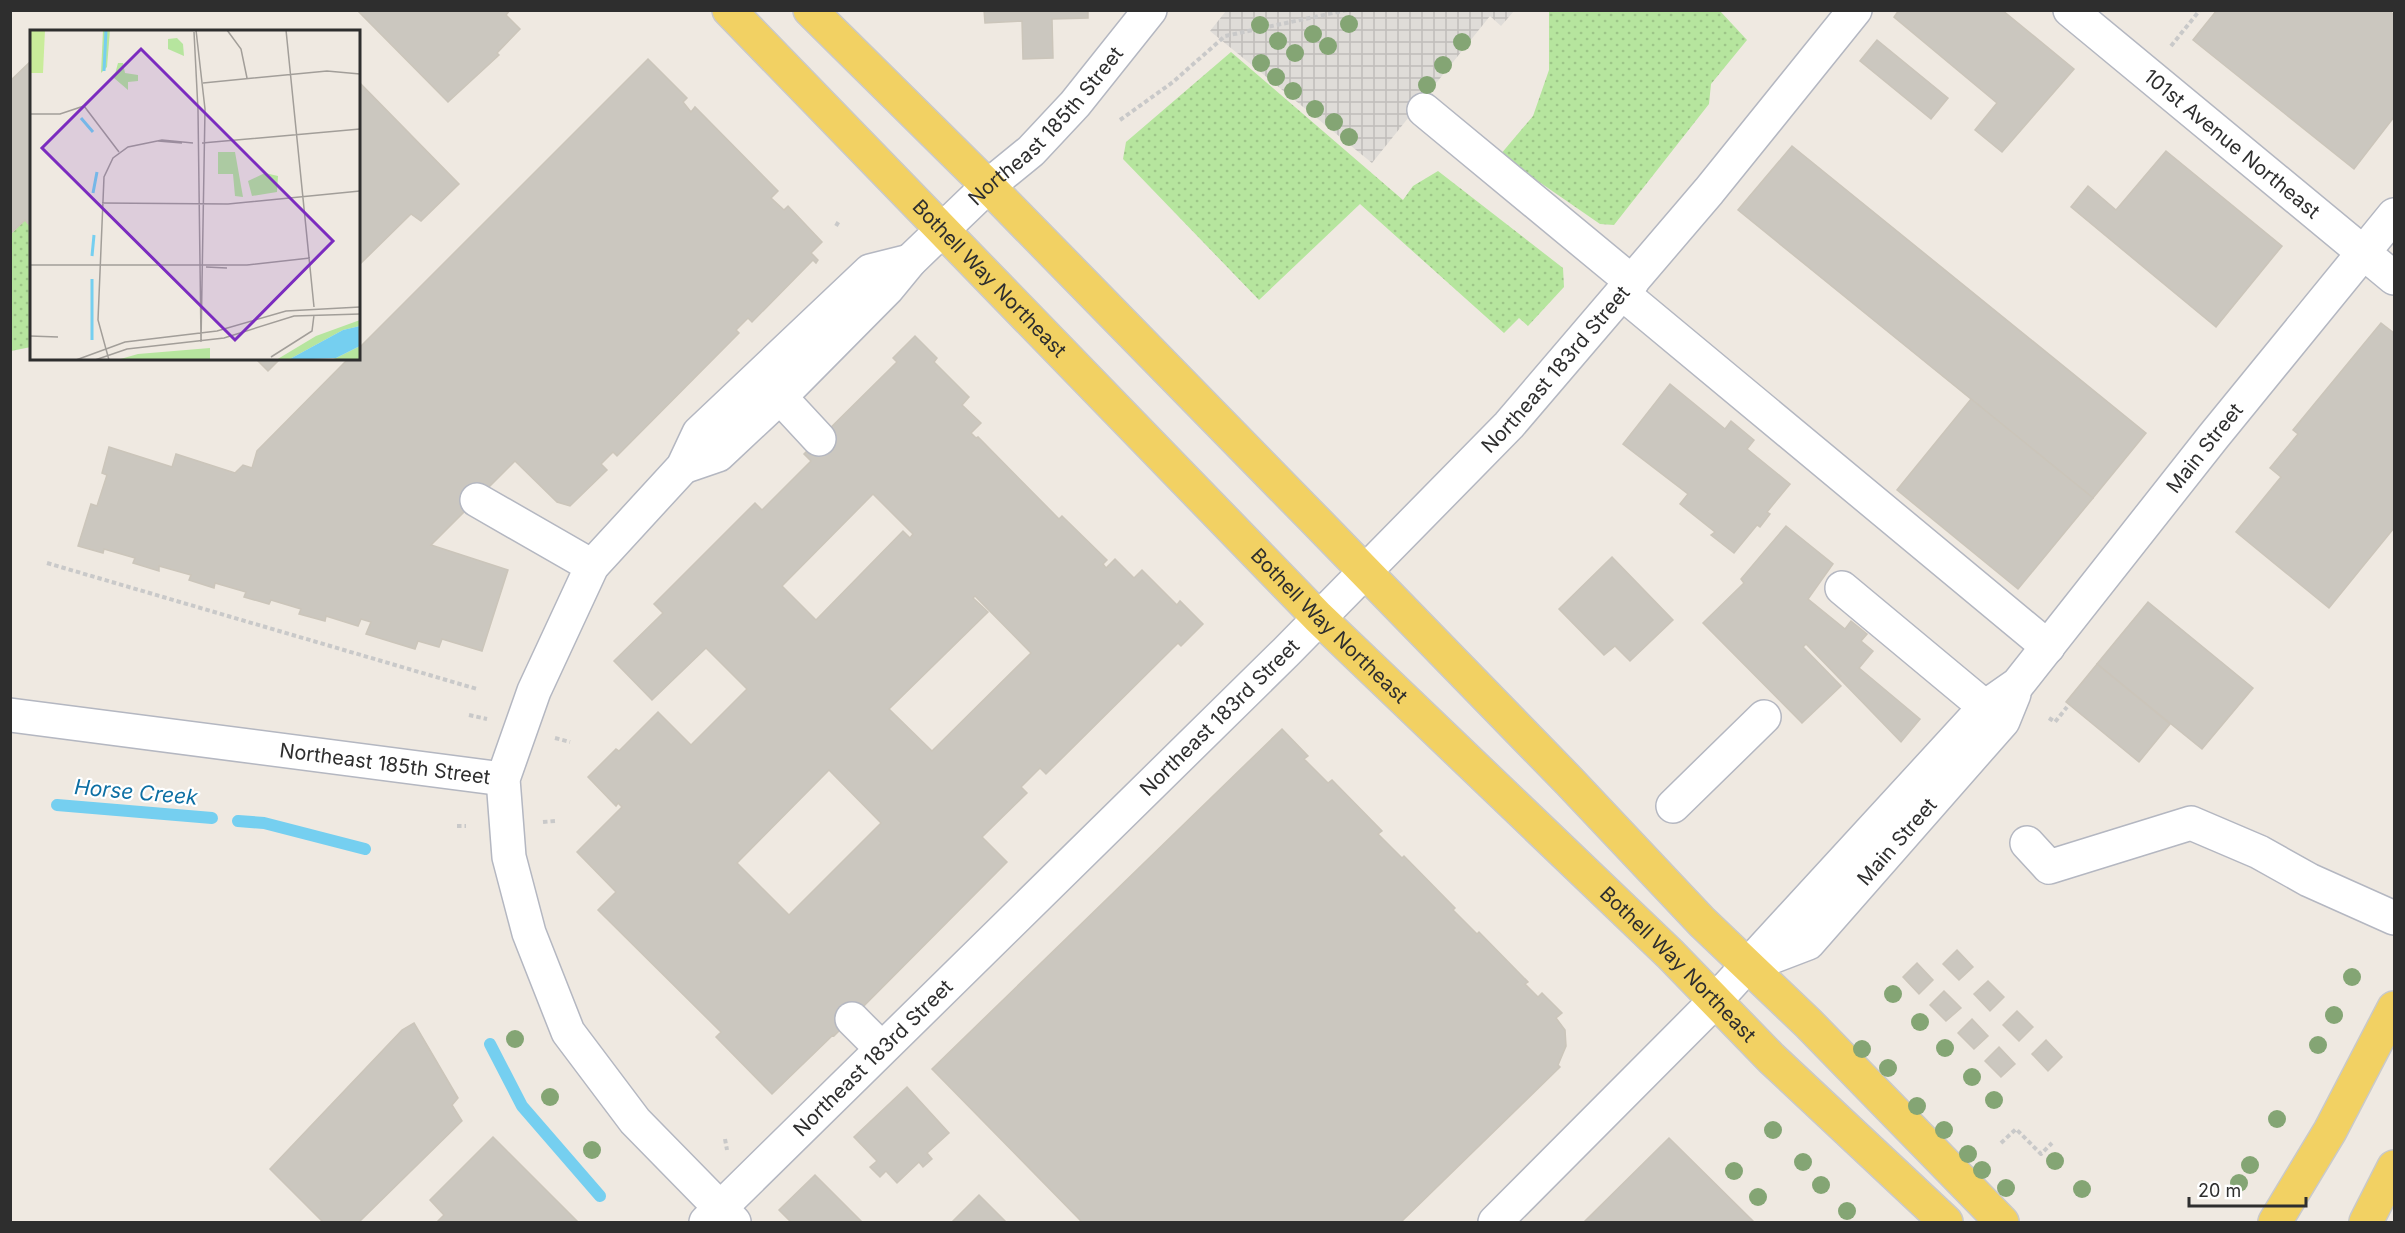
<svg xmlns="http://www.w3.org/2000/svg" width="2405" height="1233" font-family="Inter,sans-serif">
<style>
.grass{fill:url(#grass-dots)}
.plaza{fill:url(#plaza-grid)}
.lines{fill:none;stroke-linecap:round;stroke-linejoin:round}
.stream{stroke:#75cff0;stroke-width:12}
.building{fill:#cbc7bf;stroke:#cbc5ba;stroke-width:1.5;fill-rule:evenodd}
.minor-casing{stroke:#b4b7c1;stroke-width:36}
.major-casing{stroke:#c9c9c9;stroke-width:36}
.path{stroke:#c9c9c9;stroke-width:4;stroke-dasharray:4.5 3;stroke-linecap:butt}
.minor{stroke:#fff;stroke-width:33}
.major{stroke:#f2d163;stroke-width:33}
.tree{fill:#84a574}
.labels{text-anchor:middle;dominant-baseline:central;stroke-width:4.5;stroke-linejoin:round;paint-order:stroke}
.street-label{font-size:20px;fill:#2e2e2e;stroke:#fff}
.water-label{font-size:21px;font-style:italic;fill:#0d6fa3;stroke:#fff}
.inset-river{fill:none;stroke:#75cff0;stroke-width:3}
.inset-road{fill:none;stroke:#a29e99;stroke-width:1.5}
.view{fill:#7b2cbf;fill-opacity:0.15;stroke:#7b2cbf;stroke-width:3}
.inset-edge{fill:none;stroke:#2e2e2e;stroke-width:3}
</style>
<defs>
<pattern id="grass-dots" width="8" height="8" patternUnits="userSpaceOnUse" patternTransform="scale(1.5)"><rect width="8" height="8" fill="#b6e59e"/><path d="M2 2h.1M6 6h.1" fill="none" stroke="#9dc588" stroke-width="1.8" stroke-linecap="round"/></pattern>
<pattern id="plaza-grid" width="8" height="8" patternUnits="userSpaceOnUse" patternTransform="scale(1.5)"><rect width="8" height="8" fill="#dfdcd8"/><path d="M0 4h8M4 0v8" fill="none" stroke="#c0bdba"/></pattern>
</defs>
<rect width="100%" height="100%" fill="#efe9e1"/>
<g class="grass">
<path d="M1549,11H1720L1747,40L1711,84L1709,104L1614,225L1600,224L1500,155L1533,116L1549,70Z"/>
<path d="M1231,52L1403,200L1413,186L1438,171L1563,268L1564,287L1528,326L1519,318L1504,333L1360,204L1259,300L1123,159L1126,142Z"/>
<path d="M25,220L31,228V347L11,351V234Z"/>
</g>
<path class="plaza" d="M1226,11H1514L1501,26L1490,16L1372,163L1210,31Z"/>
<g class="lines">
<g class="stream">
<path d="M57,805L212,818"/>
<path d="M238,821L264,823L365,849"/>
<path d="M490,1044L522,1106L600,1196"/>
</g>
</g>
<g class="building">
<path d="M357,10H510L506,15L520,29L497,53L499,55L448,102Z"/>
<path d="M984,10H1088V18L1052,19L1053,58L1023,59L1022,21L985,23Z"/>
<path d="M1899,10H2002L2074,69L2002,152L1975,130L1997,103L1894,17Z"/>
<path d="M2217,10H2389L2394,15V117L2354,169L2193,40Z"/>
<path d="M1877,40L1948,98L1931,119L1860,61Z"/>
<path d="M648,59L687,98L683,102L691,112L695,107L778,191L771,198L784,210L788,206L822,242L811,253L818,260L816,263L813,260L752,322L748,318L736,330L739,333L617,456L613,452L601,464L607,470L570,506L557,502L515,461L431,545L508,570L482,651L442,639L439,647L418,641L415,649L366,634L371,622L361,619L358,626L326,616L325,621L299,614L301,609L271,600L269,604L244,597L246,592L215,583L214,588L189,580L191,575L159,566V571L133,563L135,558L104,549L103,553L78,546L91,504L97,506L107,475L102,473L109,447L172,467L176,454L235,473L243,465L252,468L257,451L349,358H358V349Z"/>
<path d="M32,60V228L25,220L10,234V81Z"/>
<path d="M358,81L459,184L421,221L411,214L358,266Z"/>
<path d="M1792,146L2146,433L2093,498L1738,210Z"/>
<path d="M2166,151L2282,246L2216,327L2071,207L2088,186L2116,210Z"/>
<path d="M2381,323L2394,333V528L2329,608L2236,532L2281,477L2270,468L2298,434L2293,430Z"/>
<path d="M915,336L937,358L934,362L969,397L962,405L981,423L971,433L976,438L978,437L1059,519L1062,516L1107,560L1103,564L1106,568L1115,559L1134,578L1142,570L1177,605L1180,601L1203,624L1181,646L1178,643L1046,774L1040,768L1021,787L1027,793L982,837L1007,862L834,1036L833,1035L772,1094L716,1037L721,1032L598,910L616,892L577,852L622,807L618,803L616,806L588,777L616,749L619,751L658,712L691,745L747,689L706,648L652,700L614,661L663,613L654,604L755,503L762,510L811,461L804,454L897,362L893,358ZM873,494L913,534L910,538L903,531L816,620L782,586ZM975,596L1031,653L932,751L889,709L988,612L973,598ZM829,770L881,823L789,915L737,863Z"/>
<path d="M255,358H281L268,371Z"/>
<path d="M1670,384L1725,429L1731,421L1754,440L1747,449L1790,484L1767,512L1770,514L1760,527L1757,525L1734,553L1711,535L1715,532L1680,504L1688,494L1623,444Z"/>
<path d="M1971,399L2093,498L2018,589L1897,490Z"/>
<path d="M1786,526L1833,564L1808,599L1845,629L1851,621L1867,634L1861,641L1873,651L1859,668L1920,719L1901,742L1806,644L1803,647L1841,686L1802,723L1703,623L1744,583L1741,579Z"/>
<path d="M1612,557L1673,620L1630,661L1615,646L1604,655L1559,609Z"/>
<path d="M2148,602L2253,688L2202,749L2097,664Z"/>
<path d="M2097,664L2170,724L2139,762L2066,702Z"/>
<path d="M1282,729L1308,756L1304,759L1328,783L1332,780L1382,831L1378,834L1402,858L1404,856L1455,908L1453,910L1477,934L1479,932L1528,982L1525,984L1538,997L1542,993L1562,1013L1556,1018L1565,1030L1566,1046L1558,1065L1560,1067L1401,1222H1082L932,1069Z"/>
<path d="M1957,950L1973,967L1959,980L1943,964Z"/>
<path d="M1917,963L1933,980L1919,994L1903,977Z"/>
<path d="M1988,981L2004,997L1990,1011L1974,994Z"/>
<path d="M1944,991L1961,1008L1946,1021L1930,1005Z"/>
<path d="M2017,1011L2033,1027L2019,1041L2003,1025Z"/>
<path d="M1972,1019L1988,1036L1974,1049L1958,1033Z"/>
<path d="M414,1023L458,1098L452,1105L462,1121L359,1222H323L270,1169L402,1030Z"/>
<path d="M2046,1040L2062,1057L2048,1071L2032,1054Z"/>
<path d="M1999,1047L2015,1064L2001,1077L1985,1061Z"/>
<path d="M907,1087L949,1133L927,1153L932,1159L923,1167L919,1162L897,1183L886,1171L880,1177L870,1167L877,1161L854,1137Z"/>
<path d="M493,1137L578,1222H437L444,1215L430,1200Z"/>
<path d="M1669,1138L1754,1222H1584Z"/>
<path d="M815,1175L862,1222H791L779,1210Z"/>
<path d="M979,1195L1006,1222H952Z"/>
</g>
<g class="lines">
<g class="minor-casing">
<g id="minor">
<path id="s1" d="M2070,10L2394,278"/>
<path d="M1424,110L1632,282"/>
<path d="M1622,293L2048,647"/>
<path d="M780,397L819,439"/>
<path id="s2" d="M683,467L718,455L780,397L887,289L910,261L988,186L1031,151L1075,104L1150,10"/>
<path d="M477,500L592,566"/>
<path d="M1842,588L1985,707"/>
<path id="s3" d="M10,715L503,779"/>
<path d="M1673,806L1764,717"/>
<path d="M2027,843L2049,867L2191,823L2259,852L2309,880L2394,918"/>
<path id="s4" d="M1751,965L1808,943L2003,721L2014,694"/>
<path d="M852,1019L881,1048"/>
<path id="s5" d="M706,1222L1286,652L1509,425L1709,191L1855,10"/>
<path d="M734,1222L635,1121L568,1032L529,933L509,857L503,779L534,691L592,566L683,467L699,433L870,271L910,261"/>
<path id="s6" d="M1495,1222L1715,1001L1985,707L2018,684L2213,437L2394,215"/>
</g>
</g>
<g class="major-casing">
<g id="major">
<path id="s7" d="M729,10L1318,617L1670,954L1771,1058L1946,1222"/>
<path d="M810,10L988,186L1311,516L1569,781L1702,922L1808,1023L2002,1222"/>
<path d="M2275,1222L2330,1131L2394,1008"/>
<path d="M2366,1222L2394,1167"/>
</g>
</g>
<g class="path">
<path d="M2171,46L2200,10"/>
<path d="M1120,120L1173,82L1225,36L1347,10"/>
<path d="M836,226L839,221"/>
<path d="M47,563L477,689"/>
<path d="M469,715L487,719"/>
<path d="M2049,718L2055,722L2067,707"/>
<path d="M555,738L570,742"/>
<path d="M543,822L555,821"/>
<path d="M457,826H466"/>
<path d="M725,1139L727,1150"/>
<path d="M2001,1143L2016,1129L2041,1154L2052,1143"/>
</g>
<use href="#minor" class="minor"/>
<use href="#major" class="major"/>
</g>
<g class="tree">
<circle cx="1349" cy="24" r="9"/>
<circle cx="1260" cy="25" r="9"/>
<circle cx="1313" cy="34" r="9"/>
<circle cx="1278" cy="41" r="9"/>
<circle cx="1462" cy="42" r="9"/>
<circle cx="1328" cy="46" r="9"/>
<circle cx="1295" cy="53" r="9"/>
<circle cx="1261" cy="63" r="9"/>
<circle cx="1443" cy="65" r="9"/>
<circle cx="1276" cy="77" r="9"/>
<circle cx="1427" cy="85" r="9"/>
<circle cx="1293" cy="91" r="9"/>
<circle cx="1315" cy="109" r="9"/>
<circle cx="1334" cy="122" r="9"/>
<circle cx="1349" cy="137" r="9"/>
<circle cx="2352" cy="977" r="9"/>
<circle cx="1893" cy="994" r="9"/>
<circle cx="2334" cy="1015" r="9"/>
<circle cx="1920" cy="1022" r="9"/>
<circle cx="515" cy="1039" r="9"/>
<circle cx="2318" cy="1045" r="9"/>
<circle cx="1945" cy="1048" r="9"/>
<circle cx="1862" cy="1049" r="9"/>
<circle cx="1888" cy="1068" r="9"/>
<circle cx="1972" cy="1077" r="9"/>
<circle cx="550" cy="1097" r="9"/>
<circle cx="1994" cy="1100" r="9"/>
<circle cx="1917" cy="1106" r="9"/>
<circle cx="2277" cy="1119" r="9"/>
<circle cx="1773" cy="1130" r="9"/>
<circle cx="1944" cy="1130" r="9"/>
<circle cx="592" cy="1150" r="9"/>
<circle cx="1968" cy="1154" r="9"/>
<circle cx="2055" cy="1161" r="9"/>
<circle cx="1803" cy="1162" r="9"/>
<circle cx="2250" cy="1165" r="9"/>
<circle cx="1982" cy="1170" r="9"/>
<circle cx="1734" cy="1171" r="9"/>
<circle cx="2239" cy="1183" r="9"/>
<circle cx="1821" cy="1185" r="9"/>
<circle cx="2006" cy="1188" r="9"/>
<circle cx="2082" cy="1189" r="9"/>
<circle cx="1758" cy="1197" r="9"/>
<circle cx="1847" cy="1211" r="9"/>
</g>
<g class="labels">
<g class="street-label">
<text stroke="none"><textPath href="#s2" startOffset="502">Northeast 185th Street</textPath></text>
<text stroke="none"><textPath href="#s1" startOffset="210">101st Avenue Northeast</textPath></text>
<text stroke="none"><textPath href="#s7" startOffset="374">Bothell Way Northeast</textPath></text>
<text stroke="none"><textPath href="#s5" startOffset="1204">Northeast 183rd Street</textPath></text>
<text stroke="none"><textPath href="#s6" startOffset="1052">Main Street</textPath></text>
<text stroke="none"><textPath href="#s7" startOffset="860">Bothell Way Northeast</textPath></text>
<text stroke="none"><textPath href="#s5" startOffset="720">Northeast 183rd Street</textPath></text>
<text stroke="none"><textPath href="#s3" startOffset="378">Northeast 185th Street</textPath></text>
<text stroke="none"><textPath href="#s4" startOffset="196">Main Street</textPath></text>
<text stroke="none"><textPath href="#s7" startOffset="1346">Bothell Way Northeast</textPath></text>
<text stroke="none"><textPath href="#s5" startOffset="234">Northeast 183rd Street</textPath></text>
</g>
<g class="water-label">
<text transform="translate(136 792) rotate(5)">Horse Creek</text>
</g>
</g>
<g transform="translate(30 30)">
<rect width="330" height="330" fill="#efe9e1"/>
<path d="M147,8L153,14L154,26L138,19V9ZM88,33H93L95,43L108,45V51L98,52V60L84,48ZM188,122H205L213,167L205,166L203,144H188ZM235,143L248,146L247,162L222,166L218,151Z" fill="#b6e59e"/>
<path d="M330,290V296L313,300L258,330H246L286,306Z" fill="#b6e59e"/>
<path d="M73,0H80L77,37L71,43Z" fill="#b6e59e"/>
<path d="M330,316V330H300L306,328ZM180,318V330H87L108,324Z" fill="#b6e59e"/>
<path d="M0,0H15L13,43H0Z" fill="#c9ec9a"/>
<path d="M330,296V316L306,328L258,330L313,300Z" fill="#75cff0"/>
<path class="inset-river" d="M74,41L76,0M51,88L63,102M63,163L67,142M62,226L64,205M62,310V249"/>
<path class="inset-road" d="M166,0L175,79L171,312M197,0L211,19L217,48M256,0L284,277M164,2L168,80L171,310M173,53L297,41L330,44M0,84H30L54,76L89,122M128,111L152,113M172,113L330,99M72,173L198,174L330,161M0,235H218M217,235L280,228M176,237L197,238M0,306L28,307M241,327L282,301L284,285M46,330L95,312L187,301L256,281L330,277M65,330L97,319L194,308L264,286L330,284M79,330L68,290L74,147L83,128L98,117L132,110L163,113"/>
<path class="view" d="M111,19L303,211L205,310L12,118Z"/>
<rect width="330" height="330" class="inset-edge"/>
</g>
<rect width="2405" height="1233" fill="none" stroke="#2e2e2e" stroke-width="24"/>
<path d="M2189 1197v9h117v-9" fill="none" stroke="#2e2e2e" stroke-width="3"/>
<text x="2198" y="1197" font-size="18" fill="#2e2e2e" stroke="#ffffff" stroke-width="4.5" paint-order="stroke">20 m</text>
</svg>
